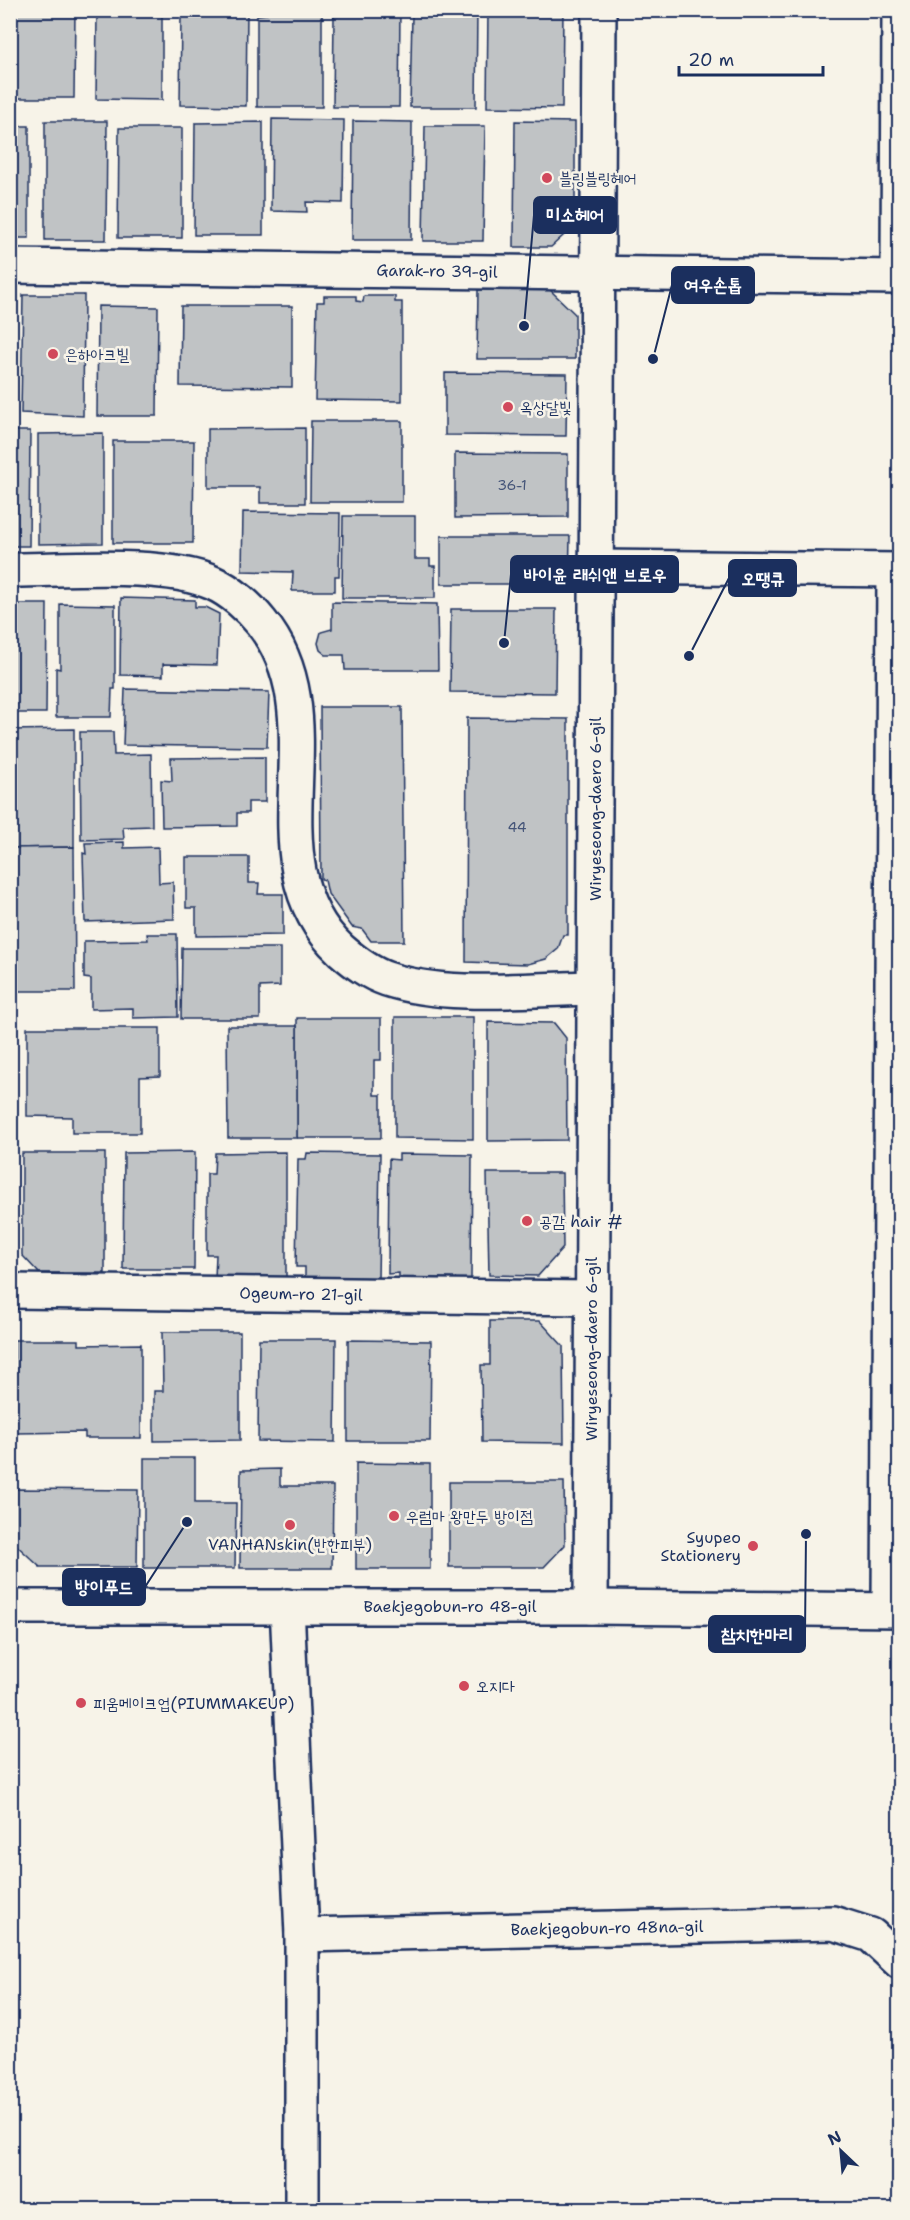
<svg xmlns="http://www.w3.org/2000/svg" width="910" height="2220" font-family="'Shantell Sans','Poor Story',sans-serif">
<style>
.building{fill:#c0c3c5;stroke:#1b2f5e;stroke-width:1.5}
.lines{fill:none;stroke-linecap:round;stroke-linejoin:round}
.street-casing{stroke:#1b2f5e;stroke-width:38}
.secondary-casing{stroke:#1b2f5e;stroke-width:38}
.street{stroke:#f7f3e8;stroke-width:33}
.secondary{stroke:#f7f3e8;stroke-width:33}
.poi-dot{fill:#d1495b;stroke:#f7f3e8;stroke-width:2}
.labels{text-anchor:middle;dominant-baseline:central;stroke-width:5;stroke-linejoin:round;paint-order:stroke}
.number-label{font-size:14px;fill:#445478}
.poi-label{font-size:16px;fill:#1b2f5e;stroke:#f7f3e8;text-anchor:start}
.street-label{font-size:16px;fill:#1b2f5e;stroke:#f7f3e8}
.leader{fill:none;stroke:#1b2f5e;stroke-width:2}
.callout-dot{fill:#1b2f5e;stroke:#f7f3e8;stroke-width:2}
.callout{fill:#1b2f5e;stroke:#1b2f5e;stroke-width:2}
.callout-label{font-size:18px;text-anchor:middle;font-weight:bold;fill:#fff}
</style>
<rect width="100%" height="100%" fill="#f7f3e8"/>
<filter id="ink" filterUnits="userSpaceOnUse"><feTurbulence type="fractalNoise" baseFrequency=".0167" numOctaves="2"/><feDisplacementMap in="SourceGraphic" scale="12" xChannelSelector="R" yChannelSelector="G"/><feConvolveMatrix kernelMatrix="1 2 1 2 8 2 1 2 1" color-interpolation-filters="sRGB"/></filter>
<g filter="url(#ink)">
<g class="building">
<path d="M13,10H75L74,98H10V13Z"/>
<path d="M100,10H162V100L96,99L97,13Z"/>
<path d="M190,10H247L246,106L180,105L181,14H190Z"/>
<path d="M267,10H322V107H257V15L267,14Z"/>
<path d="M344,10H400L399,107H333L334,16L344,15Z"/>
<path d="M422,10H477L476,107H410L412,15H422Z"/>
<path d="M488,10H563L562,108L487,107Z"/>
<path d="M272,119L344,120L343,203L306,202L307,212L271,211Z"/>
<path d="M45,121H107L106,240H45Z"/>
<path d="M353,121L412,122L411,240H352Z"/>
<path d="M515,121L575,122V225L551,247H514Z"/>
<path d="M263,122V235H194L195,123Z"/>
<rect x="10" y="126" width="19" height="112"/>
<path d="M425,126H485L483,241H423Z"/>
<path d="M119,128H182V238H118Z"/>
<path d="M478,290H550L575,314V359H477Z"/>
<path d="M23,295H84L83,416L21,413Z"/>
<path d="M324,296H356V301L363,302L364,296H395V302H402V401L315,400L317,302H324Z"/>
<path d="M98,306L158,307L157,416H97Z"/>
<path d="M181,306H292V387L180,386Z"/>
<path d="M445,373L567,374L566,436L445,435Z"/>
<path d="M311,421H402V502H310Z"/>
<path d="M305,428V503H260V487H208V429Z"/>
<path d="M10,431H30L29,546H10Z"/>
<path d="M103,433V543L38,544V434Z"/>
<path d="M113,441H194L193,543H113Z"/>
<path d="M455,453L568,454V517L455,518Z"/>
<path d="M243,512L340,513L339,576H335V591H292L293,572L242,571Z"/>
<path d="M343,516H415V559H430V566H435V598H342Z"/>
<path d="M441,536H570L569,584H441Z"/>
<path d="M121,598L195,600V607H205L219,614L217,665L163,664V676L120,675Z"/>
<path d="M332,602L437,604L438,670H345L344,655H326L320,650L318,643L321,632L332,629Z"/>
<path d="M10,604H47L46,713H10Z"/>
<path d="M60,604L115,605V689H112L111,717H56V668L60,669Z"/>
<path d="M451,609H556L555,693L450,692Z"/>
<path d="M125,689L269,692L267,747L123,745Z"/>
<path d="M320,707H402L404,941H371L362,929L352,927L328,894L325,880L321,879Z"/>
<path d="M467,718L568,719V935H563L558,949L546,959L528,964L466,962Z"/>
<path d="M74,729V847L10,848V730Z"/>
<path d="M80,732H113L114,755L151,754L152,826L123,827L124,839L81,840Z"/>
<path d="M265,757V802H248V813H237V826L162,827L161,780L172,781L171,758Z"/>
<path d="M124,842V848L158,847L159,883L173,882L174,919L85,922L83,853L86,854L85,843Z"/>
<path d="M74,847L75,991H16V909H10V848Z"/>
<path d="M186,857H249V883H259L258,894H283V935L196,936V908H186Z"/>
<path d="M147,934H177L178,1017L133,1018V1008L91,1009V979L84,978V941L148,940Z"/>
<path d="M182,948H280V986L260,987V1019H181Z"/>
<path d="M395,1017H473V1139L395,1138Z"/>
<path d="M297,1018H381V1060H374V1095H381V1138H297Z"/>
<path d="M488,1022L554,1023L566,1038L567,1140L488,1141Z"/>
<path d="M227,1026H297V1138H228Z"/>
<path d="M27,1028H160V1076L140,1077V1133H72V1117L27,1116Z"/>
<path d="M195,1152L194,1269H123L124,1153Z"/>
<path d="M286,1152V1277L215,1278L216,1255H207V1174H214L215,1153Z"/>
<path d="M22,1153H105V1273H39L22,1255Z"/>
<path d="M307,1153L380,1154L378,1279L305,1278V1267H296L298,1159H306Z"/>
<path d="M399,1154L472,1155L471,1279L399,1278V1273L388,1274L389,1159L399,1160Z"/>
<path d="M487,1173H562L563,1248L538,1276L489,1275Z"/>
<path d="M490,1321H540L563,1346L564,1443L482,1442L481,1365H490Z"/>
<path d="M162,1332H240V1440L154,1441V1391H163Z"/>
<path d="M259,1339H336L335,1442L258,1441Z"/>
<path d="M14,1340H79V1345L141,1344V1438H85V1432L15,1433Z"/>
<path d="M348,1340L431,1341L430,1441H348Z"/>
<path d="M144,1458H195V1503H236L235,1568H144Z"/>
<path d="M356,1463L430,1464V1569H356Z"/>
<path d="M280,1469V1486H333L332,1568H240L241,1470Z"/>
<path d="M449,1482H564L565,1545L544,1567H449Z"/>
<path d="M14,1489L138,1490L137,1567H40L13,1542Z"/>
</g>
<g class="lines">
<g class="street-casing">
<g id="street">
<path d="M10,266L900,277"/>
<path d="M898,277L899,10"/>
<path d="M597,567L900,570"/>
<path d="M10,570C66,570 163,561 213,583C231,591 249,607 261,622C341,719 246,861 341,950C355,962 369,973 387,979C447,999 530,989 594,988"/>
<path d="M10,1291L591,1298"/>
<path d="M287,1606L302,1935V2210"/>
<path d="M591,1607L599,10"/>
<path d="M889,1609L894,570"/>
<path d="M302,1935L833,1923L871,1935L900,1962"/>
</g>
</g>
<g class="secondary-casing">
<path id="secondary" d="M10,1607H591L900,1610"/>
</g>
<use href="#street" class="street"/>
<use href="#secondary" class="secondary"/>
</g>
</g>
<g class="poi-dot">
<circle cx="547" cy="178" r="6"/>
<circle cx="53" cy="354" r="6"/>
<circle cx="508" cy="407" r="6"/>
<circle cx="527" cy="1221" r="6"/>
<circle cx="394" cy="1516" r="6"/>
<circle cx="290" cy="1525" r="6"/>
<circle cx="753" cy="1546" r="6"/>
<circle cx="464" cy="1686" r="6"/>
<circle cx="81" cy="1703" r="6"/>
</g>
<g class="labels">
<g class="number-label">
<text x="512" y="485">36-1</text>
<text x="517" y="827">44</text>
</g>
<g class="poi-label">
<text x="559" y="178">블링블링헤어</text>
<text x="65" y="354">은하아크빌</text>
<text x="520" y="407">옥상달빛</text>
<text x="539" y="1221">공감 hair #</text>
<text x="406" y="1516">우럼마 왕만두 방이점</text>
<text x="741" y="1537" text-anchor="end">Syupeo<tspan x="741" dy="18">Stationery</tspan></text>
<text x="290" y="1544" text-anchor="middle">VANHANskin(반한피부)</text>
<text x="476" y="1686">오지다</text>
<text x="93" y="1703">피움메이크업(PIUMMAKEUP)</text>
</g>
<g class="street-label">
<text transform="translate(437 271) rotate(1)">Garak-ro 39-gil</text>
<text transform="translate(595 809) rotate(-90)">Wiryeseong-daero 6-gil</text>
<text transform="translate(301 1294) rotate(1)">Ogeum-ro 21-gil</text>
<text transform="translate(591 1349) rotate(-90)">Wiryeseong-daero 6-gil</text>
<text x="450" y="1606">Baekjegobun-ro 48-gil</text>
<text transform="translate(607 1928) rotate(-1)">Baekjegobun-ro 48na-gil</text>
</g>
</g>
<path class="leader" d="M524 326L534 215M653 359L672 285M504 643L511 574M689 656L729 578M187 1522L145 1587M806 1534L805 1634"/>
<g class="callout-dot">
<circle cx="524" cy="326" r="6"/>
<circle cx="653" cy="359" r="6"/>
<circle cx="504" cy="643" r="6"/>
<circle cx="689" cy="656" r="6"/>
<circle cx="187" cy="1522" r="6"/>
<circle cx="806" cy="1534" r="6"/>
</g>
<g class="callout">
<rect x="534" y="197" width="82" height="36" rx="6"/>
<rect x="672" y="267" width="82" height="36" rx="6"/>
<rect x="511" y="556" width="167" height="36" rx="6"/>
<rect x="729" y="560" width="67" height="36" rx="6"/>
<rect x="63" y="1569" width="82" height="36" rx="6"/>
<rect x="709" y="1616" width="96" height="36" rx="6"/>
</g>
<g class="callout-label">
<text x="575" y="221">미소헤어</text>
<text x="713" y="291">여우손톱</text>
<text x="595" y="581">바이윤 래쉬앤 브로우</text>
<text x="763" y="585">오땡큐</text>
<text x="104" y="1593">방이푸드</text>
<text x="757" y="1641">참치한마리</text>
</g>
<rect width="910" height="2220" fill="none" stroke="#f7f3e8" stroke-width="36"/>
<rect x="18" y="18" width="874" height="2184" fill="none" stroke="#1b2f5e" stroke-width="2" filter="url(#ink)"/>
<g transform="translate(841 2151) rotate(334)" stroke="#f7f3e8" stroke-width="4.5" paint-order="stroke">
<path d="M0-4.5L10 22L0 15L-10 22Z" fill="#1b2f5e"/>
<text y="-9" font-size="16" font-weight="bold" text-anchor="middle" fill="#1b2f5e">N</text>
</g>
<path d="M679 66v9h144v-9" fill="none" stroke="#1b2f5e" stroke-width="3"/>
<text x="688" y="66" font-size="18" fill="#1b2f5e" stroke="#f7f3e8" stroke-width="4.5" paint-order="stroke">20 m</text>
</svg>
